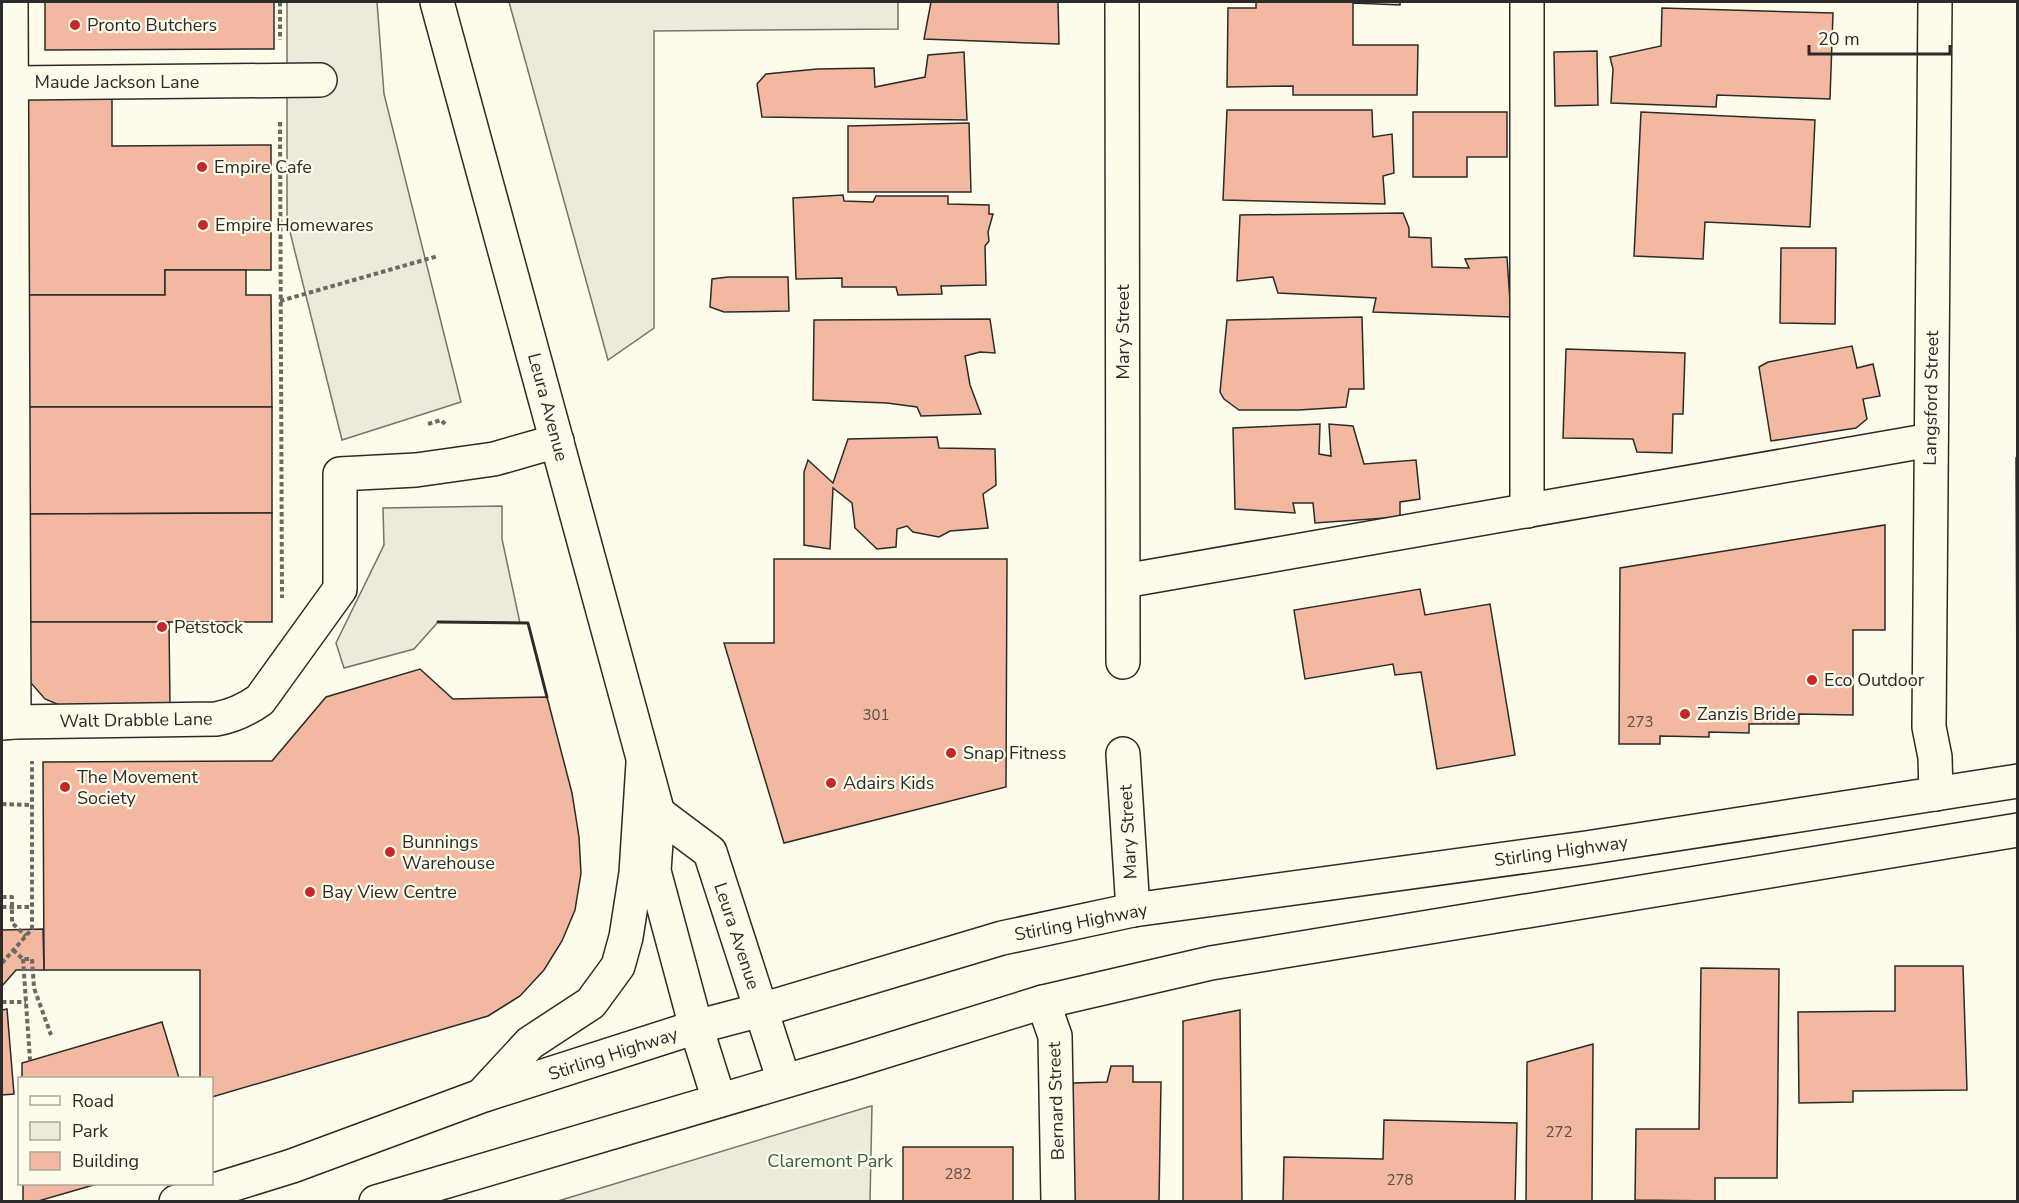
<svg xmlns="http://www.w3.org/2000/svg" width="2019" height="1203" font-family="'Nunito Sans',sans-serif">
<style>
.green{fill:#ecebdb;stroke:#74746e;stroke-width:1.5}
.parking{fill:#eceadb;stroke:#74746e;stroke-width:1.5}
.building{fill:#f2b8a0;stroke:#2b2b2b;stroke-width:1.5}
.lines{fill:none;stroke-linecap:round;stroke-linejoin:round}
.minor-casing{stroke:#2b2b2b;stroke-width:36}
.major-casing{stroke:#2b2b2b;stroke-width:36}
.highway-casing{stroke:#2b2b2b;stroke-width:36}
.path{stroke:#6a6964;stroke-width:4;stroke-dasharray:4.5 3;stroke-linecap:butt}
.minor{stroke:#fdfbea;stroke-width:33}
.major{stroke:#fdfbea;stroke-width:33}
.highway{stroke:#fdfbea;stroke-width:33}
.wall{stroke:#2b2b2b;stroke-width:3}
.poi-dot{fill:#c62828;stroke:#fdfbea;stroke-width:2}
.labels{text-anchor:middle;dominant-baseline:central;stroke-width:4.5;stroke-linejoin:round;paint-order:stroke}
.number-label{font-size:15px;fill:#5d4e48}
.poi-label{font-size:18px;fill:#2b2b2b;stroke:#fdfbea;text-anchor:start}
.street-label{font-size:18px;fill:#2b2b2b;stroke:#fdfbea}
.park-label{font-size:18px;fill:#34623c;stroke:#fdfbea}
</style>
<rect width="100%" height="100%" fill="#fdfbea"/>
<path class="green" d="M872,1106L870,1201H558L871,1106Z"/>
<g class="parking">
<path d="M287,2H377L384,94L461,402L342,440L287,220Z"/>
<path d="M509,2H898V29L654,31V328L608,360Z"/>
<path d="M502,506V539L520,623L438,622L414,649L344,668L336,643L384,545L383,508Z"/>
</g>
<g class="building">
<path d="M45,2H274V49L45,50Z"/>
<path d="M931,2H1058L1059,44L924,39Z"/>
<path d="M1256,2H1400V5L1353,3V45H1418L1417,95H1293V86L1227,87L1228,8H1256Z"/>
<path d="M1662,8L1833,13L1830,99L1717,95L1716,107L1611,103L1613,69L1610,57L1661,46Z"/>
<path d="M1597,51L1598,105L1555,106L1554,52Z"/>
<path d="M964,52L967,120L762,117L757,84L766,74L817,69L874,68L875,87L925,77L928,55Z"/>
<path d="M112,94V146L271,145V270H165V295H25L27,100L32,95Z"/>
<path d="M1227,110H1372L1373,137L1392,134L1394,173L1383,176L1385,204L1223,200Z"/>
<path d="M1413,112H1507V157H1467V177H1413Z"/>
<path d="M1641,112L1815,120L1810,227L1705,222L1703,259L1634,256Z"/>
<path d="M969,123L971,192H848V126Z"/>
<path d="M843,195L844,201L873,202L876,196H948V204L989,205V214H993L988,232L989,241L985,246L986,285L941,286L942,294L898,295L896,287H842V278L796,279L793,198Z"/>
<path d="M1403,213L1409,228V237L1431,238L1432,267L1469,268L1465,259L1507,257L1511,317L1373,312L1376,298L1278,293L1273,277L1237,281L1240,215Z"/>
<path d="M1781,248H1836L1835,324L1780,323Z"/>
<path d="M165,270H246V295H271L272,407H26L25,295H165Z"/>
<path d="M728,277H788L789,311L724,312L710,307L712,279Z"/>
<path d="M1362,317L1364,389H1349L1346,407L1299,410H1239L1224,399L1220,392L1227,320Z"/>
<path d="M990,319L995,353L980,352L965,356L970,385L981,414L921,416L917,407L887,403L813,400L814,320Z"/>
<path d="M1852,346L1857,368L1873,364L1880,396L1863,399L1867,419L1856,428L1771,441L1759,367L1768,362Z"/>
<path d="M1566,349L1685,353L1683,414H1673L1672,453L1637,452L1633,439L1563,438Z"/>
<path d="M26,407H272V513L26,514Z"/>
<path d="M1320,424L1319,454L1331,456L1329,424L1353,426L1364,464L1416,460L1420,499L1400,502V517L1315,523L1313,503H1293L1295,513L1235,509L1233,428Z"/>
<path d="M937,437L939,448L995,449L996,485L983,494L988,528L950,531L939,537L913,532L907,526L897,529L896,547L877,549L855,528L852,503L833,488L830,549L804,545V472L808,460L833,483L848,439Z"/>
<path d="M2016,458H2018L2017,699Z"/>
<path d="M272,513V622H26V514Z"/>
<path d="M1885,525V630H1853V715L1799,714V724H1749V733L1709,732V737L1660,736V744H1619L1620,568Z"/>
<path d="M774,559H1007L1006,787L784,843L724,643H774Z"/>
<path d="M1420,589L1425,615L1490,604L1515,755L1437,769L1421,672L1395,675L1393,664L1305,679L1294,610Z"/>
<path d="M26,622H169L170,706L64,707L45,699L31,683L26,665Z"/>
<path d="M420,669L453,699L547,697L572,793L579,837L581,873L575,910L562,941L544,970L520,996L488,1016L212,1097V1078H200V970H44L43,762L272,761L326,697Z"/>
<path d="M43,929L44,970H16L2,986V930Z"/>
<path d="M1895,966H1963L1967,1090L1853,1091V1102L1799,1103L1798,1012L1895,1011Z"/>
<path d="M1701,968L1779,969L1777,1178H1715V1201L1635,1200L1636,1129H1699Z"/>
<path d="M7,1009L14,1094L2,1095V1010Z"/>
<path d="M1240,1010L1242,1202H1183V1021Z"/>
<path d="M162,1022L179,1078H22V1063Z"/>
<path d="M1593,1044L1592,1202H1526L1527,1062Z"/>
<path d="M1111,1066H1133V1082H1161L1159,1202H1073V1083L1107,1082Z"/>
<path d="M1384,1120L1517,1123L1515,1202H1283L1284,1157L1383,1159Z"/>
<rect x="903" y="1147" width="110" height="55"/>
<path d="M23,1184H97L35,1202H23Z"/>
</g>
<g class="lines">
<g class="minor-casing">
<g id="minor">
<path d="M11,2L14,722"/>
<path d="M1122,2L1123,662"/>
<path d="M1527,2V511"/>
<path d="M1935,2L1929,727L1935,757L1936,794"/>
<path d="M12,83L320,80"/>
<path d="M1124,581L1931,440"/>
<path d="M2,723L14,722L216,719C233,716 246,710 260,700L340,589V474L416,470L494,459L557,441"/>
<path d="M1123,754L1133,910"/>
<path d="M1043,1002L1055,1036L1058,1202"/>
</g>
</g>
<g class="major-casing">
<g id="major">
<path d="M437,2L658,813L654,871L696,1027L719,1100"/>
<path d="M658,813L710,852L784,1081"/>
</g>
</g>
<g class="highway-casing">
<g id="highway">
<path d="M482,1095L530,1043L591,1003L618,966L626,937L636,873L643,763"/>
<path d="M176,1202L292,1166L481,1096L696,1027L761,1010L1002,938L1133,910L1586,848L2018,781"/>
<path d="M376,1202L850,1062L1043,1002L1211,963L2018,830"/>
</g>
</g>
<g class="path">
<path d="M280,2V40"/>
<path d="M280,122L282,598"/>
<path d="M280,301L438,256"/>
<path d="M428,424L441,420L445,424"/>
<path d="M2,804L32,805"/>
<path d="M2,897H12V923L26,936"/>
<path d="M2,907H32"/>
<path d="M13,950L23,959H32L34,988L51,1035"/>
<path d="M23,959L30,1060"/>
<path d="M2,963L32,929V761"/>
<path d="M2,1002H26"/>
</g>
<use href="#minor" class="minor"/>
<use href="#major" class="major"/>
<use href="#highway" class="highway"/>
<path class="wall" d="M438,622L528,623L547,697"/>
</g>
<g class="poi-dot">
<circle cx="75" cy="25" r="6"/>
<circle cx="202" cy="167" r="6"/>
<circle cx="203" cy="225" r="6"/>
<circle cx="162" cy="627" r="6"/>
<circle cx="1812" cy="680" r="6"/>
<circle cx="1685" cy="714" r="6"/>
<circle cx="951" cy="753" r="6"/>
<circle cx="831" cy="783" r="6"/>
<circle cx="65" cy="787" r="6"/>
<circle cx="390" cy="852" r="6"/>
<circle cx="310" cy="892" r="6"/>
</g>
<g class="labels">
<g class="number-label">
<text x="876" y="715">301</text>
<text x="1640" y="722">273</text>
<text x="1559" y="1132">272</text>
<text x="958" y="1174">282</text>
<text x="1400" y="1180">278</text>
</g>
<g class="poi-label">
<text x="87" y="25">Pronto Butchers</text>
<text x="214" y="167">Empire Cafe</text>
<text x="215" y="225">Empire Homewares</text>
<text x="174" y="627">Petstock</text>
<text x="1824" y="680">Eco Outdoor</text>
<text x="1697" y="714">Zanzis Bride</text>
<text x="963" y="753">Snap Fitness</text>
<text x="77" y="777">The Movement<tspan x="77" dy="21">Society</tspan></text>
<text x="843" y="783">Adairs Kids</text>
<text x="402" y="842">Bunnings<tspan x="402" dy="21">Warehouse</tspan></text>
<text x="322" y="892">Bay View Centre</text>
</g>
<g class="street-label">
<text x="117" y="82">Maude Jackson Lane</text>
<text transform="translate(1123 332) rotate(-90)">Mary Street</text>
<text transform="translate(1931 398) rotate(-89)">Langsford Street</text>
<text transform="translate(548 407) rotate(75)">Leura Avenue</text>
<text transform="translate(136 720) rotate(-1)">Walt Drabble Lane</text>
<text transform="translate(1128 832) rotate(-93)">Mary Street</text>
<text transform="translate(1561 851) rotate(-8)">Stirling Highway</text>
<text transform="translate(1081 922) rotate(-11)">Stirling Highway</text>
<text transform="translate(737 936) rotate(72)">Leura Avenue</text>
<text transform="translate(613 1054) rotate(-18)">Stirling Highway</text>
<text transform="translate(1056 1101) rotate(-92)">Bernard Street</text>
</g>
<g class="park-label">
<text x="830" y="1161">Claremont Park</text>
</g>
</g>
<rect width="2019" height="1203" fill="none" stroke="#2b2b2b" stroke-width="6"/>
<rect x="18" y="1077" width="195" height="108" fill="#fdfbea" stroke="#a9a89e" stroke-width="1.5"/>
<rect x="30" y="1096" width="30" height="9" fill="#fdfbea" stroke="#a9a89e" stroke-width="1.5"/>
<text x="72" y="1107" font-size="18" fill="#2b2b2b">Road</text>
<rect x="30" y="1122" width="30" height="18" fill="#ecebdb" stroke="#a9a89e" stroke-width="1.5"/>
<text x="72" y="1137" font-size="18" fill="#2b2b2b">Park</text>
<rect x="30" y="1152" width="30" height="18" fill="#f2b8a0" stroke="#a9a89e" stroke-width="1.5"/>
<text x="72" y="1167" font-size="18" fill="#2b2b2b">Building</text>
<path d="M1809 45v9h141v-9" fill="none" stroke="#2b2b2b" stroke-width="3"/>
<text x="1818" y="45" font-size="18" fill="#2b2b2b" stroke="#fdfbea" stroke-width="4.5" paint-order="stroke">20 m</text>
</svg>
